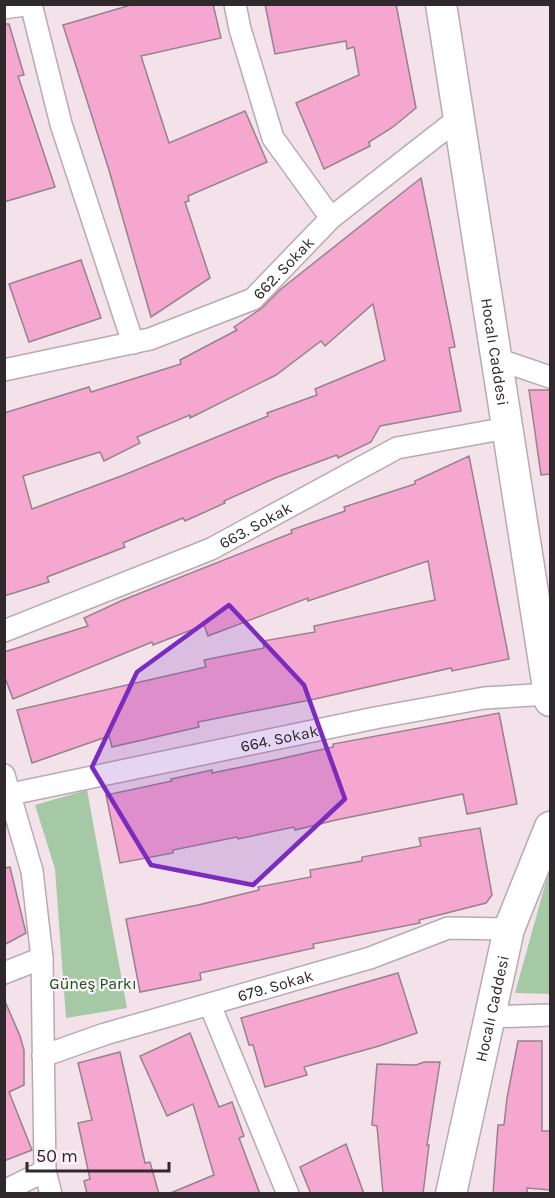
<svg xmlns="http://www.w3.org/2000/svg" width="555" height="1198" font-family="Karla,sans-serif">
<style>
.green{fill:#a4c9a4}
.building{fill:#f6a7cf;stroke:#94838b;stroke-width:1.5;fill-rule:evenodd}
.lines{fill:none;stroke-linecap:round;stroke-linejoin:round}
.street-casing{stroke:#baa9b1;stroke-width:24}
.secondary-casing{stroke:#baa9b1;stroke-width:33}
.street{stroke:#fff;stroke-width:21}
.secondary{stroke:#fff;stroke-width:30}
.marked{fill:#7b2cbf;fill-opacity:0.2;stroke:#7b2cbf;stroke-width:4.5;stroke-linejoin:round}
.labels{text-anchor:middle;dominant-baseline:central;stroke-width:4.5;stroke-linejoin:round;paint-order:stroke}
.street-label{font-size:16px;fill:#2f282c;stroke:#fdf2f7}
.park-label{font-size:16px;fill:#11521a;stroke:#fdf2f7}
</style>
<rect width="100%" height="100%" fill="#f4e2eb"/>
<g class="green">
<path d="M87,790L127,1008L66,1018L55,869L35,805Z"/>
<path d="M550,867V994L515,993Z"/>
</g>
<g class="building">
<path d="M134,4H213L221,38L141,56L169,143L245,111L267,162L188,196L189,201L185,202L210,278L151,317L109,170L63,25Z"/>
<path d="M265,4H396L416,108L393,127L369,142L370,146L324,169L296,103L359,75L354,47L347,49L346,41L275,54Z"/>
<path d="M4,24H9L24,75L18,76L55,187L4,202Z"/>
<path d="M421,178L455,347L449,348L461,411L380,426L371,442L338,458L337,455L275,478L224,501L225,503L185,521L183,518L123,543L125,547L47,577L49,582L4,596V413L89,387L91,392L181,364L180,360L237,330L234,327L262,308L281,289ZM373,304L385,360L315,389L317,395L267,413L268,416L124,475L32,509L23,476L100,452L104,461L140,443L137,437L190,415V418L276,375L321,341L325,346Z"/>
<path d="M81,260L101,318L29,342L9,284Z"/>
<path d="M529,390H550V474L541,475Z"/>
<path d="M469,456L509,659L452,671L451,668L315,699L198,722L199,727L112,747L109,736L32,763L17,710L206,667L204,660L264,648L263,641L315,632L314,626L435,600L428,561L308,601V598L208,636L204,625L153,645L152,642L13,699L4,675V652L88,626L84,618L123,600L292,533L291,530L345,511L344,507L415,484V481Z"/>
<path d="M499,713L517,804L467,814L463,794L336,820L295,830L294,827L238,839L237,837L173,850V853L120,863L106,795L172,781L171,779L212,770V773L275,760L333,747V744Z"/>
<path d="M480,828L492,895L486,903L419,920L420,923L313,944L314,948L200,973L201,980L140,992L126,919L198,905L259,890L258,887L311,877L310,870L362,861V857L421,846L419,838Z"/>
<path d="M10,867L26,933L4,945V868Z"/>
<path d="M398,973L417,1033L379,1046L304,1067L307,1075L265,1087L253,1045H249L241,1018Z"/>
<path d="M4,999L20,1036L24,1050V1085L9,1092L32,1150L4,1161Z"/>
<path d="M190,1033L219,1107L232,1102L244,1136L239,1138L260,1194H168L214,1175L193,1104L167,1116L140,1056Z"/>
<path d="M518,1041H542V1131H550V1190L527,1188V1194H493L498,1125H504L507,1098Z"/>
<path d="M120,1052L145,1163L150,1162L159,1194H87L84,1181L90,1179L78,1123L92,1120L78,1063Z"/>
<path d="M424,1062H440L427,1145H429L423,1194H383L377,1126L372,1125L377,1064L416,1065Z"/>
<path d="M346,1144L364,1194H311L300,1167Z"/>
</g>
<g class="lines">
<g class="street-casing">
<g id="street">
<path d="M31,4L61,124L133,343"/>
<path d="M235,4L240,29L273,138L331,218"/>
<path d="M4,8L31,4"/>
<path d="M497,359L550,377"/>
<path id="s1" d="M4,370L150,339L253,299L331,218L459,118"/>
<path id="s2" d="M4,631L211,549L397,448L507,428"/>
<path d="M4,775L32,871L42,958L45,1171L51,1194"/>
<path id="s3" d="M11,794L375,718L484,698L549,694"/>
<path d="M4,973L42,958"/>
<path d="M210,1005L288,1194"/>
<path d="M489,1017L550,1015"/>
<path id="s4" d="M43,1056L105,1034L370,958L448,928L509,929"/>
<path d="M4,1191L45,1171"/>
</g>
</g>
<g class="secondary-casing">
<g id="secondary">
<path id="s5" d="M441,4L550,701"/>
<path id="s6" d="M451,1194L509,929L550,827"/>
</g>
</g>
<use href="#street" class="street"/>
<use href="#secondary" class="secondary"/>
</g>
<path class="marked" d="M229,605L304,685L345,799L253,885L151,865L92,767L137,672Z"/>
<g class="labels">
<g class="street-label">
<text stroke="none"><textPath href="#s1" startOffset="303">662. Sokak</textPath></text>
<text stroke="none"><textPath href="#s5" startOffset="352">Hocalı Caddesi</textPath></text>
<text stroke="none"><textPath href="#s2" startOffset="273">663. Sokak</textPath></text>
<text stroke="none"><textPath href="#s3" startOffset="274">664. Sokak</textPath></text>
<text stroke="none"><textPath href="#s4" startOffset="243">679. Sokak</textPath></text>
<text stroke="none"><textPath href="#s6" startOffset="190">Hocalı Caddesi</textPath></text>
</g>
<g class="park-label">
<text x="93" y="983">Güneş Parkı</text>
</g>
</g>
<rect width="555" height="1198" fill="none" stroke="#2f282c" stroke-width="12"/>
<path d="M27 1162v9h142v-9" fill="none" stroke="#2f282c" stroke-width="3"/>
<text x="36" y="1162" font-size="18" fill="#2f282c" stroke="#fdf2f7" stroke-width="4.5" paint-order="stroke">50 m</text>
</svg>
